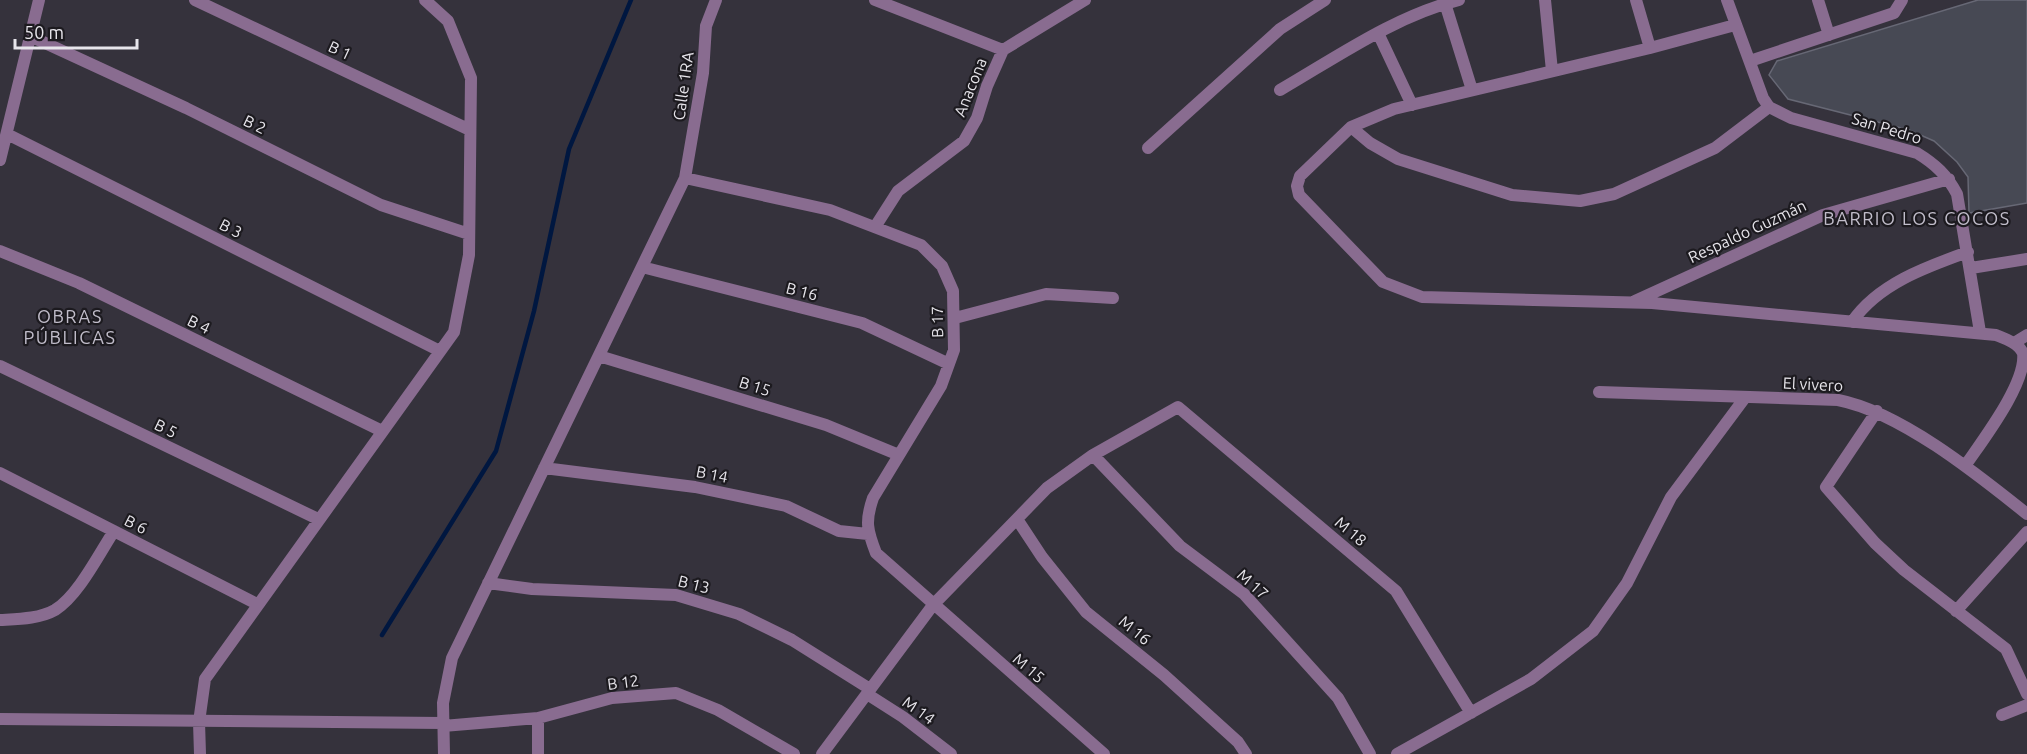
<svg xmlns="http://www.w3.org/2000/svg" width="2027" height="754" font-family="Ubuntu,sans-serif">
  <rect width="100%" height="100%" fill="#35323c"/>
  <g fill="none" stroke-linecap="round" stroke-linejoin="round">
    <path stroke="#001740" stroke-width="4.5" d="M382 635 496 451 534 311 569 149 631 0"/>
  </g>
  <path fill="#474954" stroke="#676875" stroke-width="1.5" d="M1978 0H2027V203L1969 213 1968 177 1957 162 1934 141 1909 130 1788 99 1769 75 1777 61Z"/>
  <g fill="none" stroke-linecap="round" stroke-linejoin="round">
    <path stroke="#896c90" stroke-width="12" d="M195 0 470 130
      M875 0 1003 50
      M1444 0 1472 90
      M1545 0 1552 71
      M1636 0 1650 48
      M1727 0 1763 98 1769 107 1791 118 1917 153C1935 164 1947 175 1957 194L1980 332
      M1818 0 1829 35
      M1735 25 1650 48 1394 109 1351 127 1300 176 1297 186 1299 195 1383 282 1422 297 1652 303 1996 335C2006 339 2018 343 2023 353 2027 383 1982 441 1965 466
      M1378 33 1412 105
      M30 36 186 108 381 205 469 234
      M1750 61 1894 13 1902 0
      M1280 90C1337 57 1395 16 1459 0
      M1351 127 1370 143 1398 159 1512 195 1580 201 1614 194 1715 148 1769 107
      M7 134 440 351
      M1148 148 1280 29 1325 0
      M0 160 39 0
      M685 178 830 210 921 245 942 266 953 291 954 350 941 386 873 498C865 521 867 530 876 553L1104 754
      M875 227 898 191 964 141 977 118 987 86 1003 50 1085 0
      M0 251 79 283 382 431
      M642 267 862 323 949 364
      M1971 268 2027 259
      M1635 301 1823 215 1949 179
      M955 318 1046 294 1113 298
      M1852 322C1878 284 1926 267 1968 252
      M2014 343 2027 335
      M599 356 826 425 899 455
      M0 366 318 519
      M1599 392 1838 400C1900 412 1977 474 2027 514
      M1877 411 1826 487 1875 543 1904 570 2006 649 2027 694
      M1093 455 1180 546 1244 594 1338 698 1370 754
      M544 468 695 487 786 506 839 531 868 534
      M0 473 257 604
      M1017 519 1042 557 1086 612 1164 675 1238 742 1246 754
      M488 583 532 589 676 595 739 614 792 640 870 689
      M1956 611 2027 532
      M0 620C18 619 39 619 55 610 78 596 99 554 114 531
      M867 694 903 717 951 754
      M2002 715 2027 705
      M538 718V754
      M0 719 443 723
      M443 726 538 718 612 698 676 693 718 710 794 754
      M200 754 199 722 205 679 454 332 469 255 471 78 448 21 425 0
      M444 754 443 703 452 658 685 178 703 73 706 26 716 0
      M822 754 933 605 1047 488 1093 455 1178 407 1396 591 1471 713
      M1397 754 1531 679 1593 631 1627 583 1671 497 1744 399"/>
  </g>
  <g text-anchor="middle" stroke-width="4.5" stroke-linejoin="round" paint-order="stroke">
    <g font-size="16" fill="#e7e5eb" stroke="#1c1a1f">
      <text transform="translate(340 50) rotate(25)" y="6">B 1</text>
      <text transform="translate(683 86) rotate(-82)" y="6">Calle 1RA</text>
      <text transform="translate(970 87) rotate(-68)" y="6">Anacona</text>
      <text transform="translate(255 124) rotate(26)" y="6">B 2</text>
      <text transform="translate(1887 128) rotate(17)" y="6">San Pedro</text>
      <text transform="translate(231 228) rotate(27)" y="6">B 3</text>
      <text transform="translate(1747 231) rotate(-25)" y="6">Respaldo Guzmán</text>
      <text transform="translate(802 291) rotate(14)" y="6">B 16</text>
      <text transform="translate(937 322) rotate(-91)" y="6">B 17</text>
      <text transform="translate(199 324) rotate(26)" y="6">B 4</text>
      <text transform="translate(1813 384) rotate(3)" y="6">El vivero</text>
      <text transform="translate(755 386) rotate(17)" y="6">B 15</text>
      <text transform="translate(166 428) rotate(26)" y="6">B 5</text>
      <text transform="translate(712 474) rotate(11)" y="6">B 14</text>
      <text transform="translate(136 524) rotate(27)" y="6">B 6</text>
      <text transform="translate(1351 531) rotate(40)" y="6">M 18</text>
      <text transform="translate(694 584) rotate(14)" y="6">B 13</text>
      <text transform="translate(1253 584) rotate(42)" y="6">M 17</text>
      <text transform="translate(1135 630) rotate(39)" y="6">M 16</text>
      <text transform="translate(1029 668) rotate(41)" y="6">M 15</text>
      <text transform="translate(623 682) rotate(-7)" y="6">B 12</text>
      <text transform="translate(919 710) rotate(36)" y="6">M 14</text>
    </g>
    <g font-size="18" letter-spacing="1.5" fill="#c1bdca" stroke="#1c1a1f">
      <text x="1917" y="225">BARRIO LOS COCOS</text>
      <text x="70" y="323">OBRAS<tspan x="70" dy="21">PÚBLICAS</tspan></text>
    </g>
  </g>
  <path d="M15 39v9h122v-9" fill="none" stroke="#e7e5eb" stroke-width="3"/>
  <text x="24" y="39" font-size="18" fill="#e7e5eb" stroke="#1c1a1f" stroke-width="4.5" paint-order="stroke">50 m</text>
</svg>
